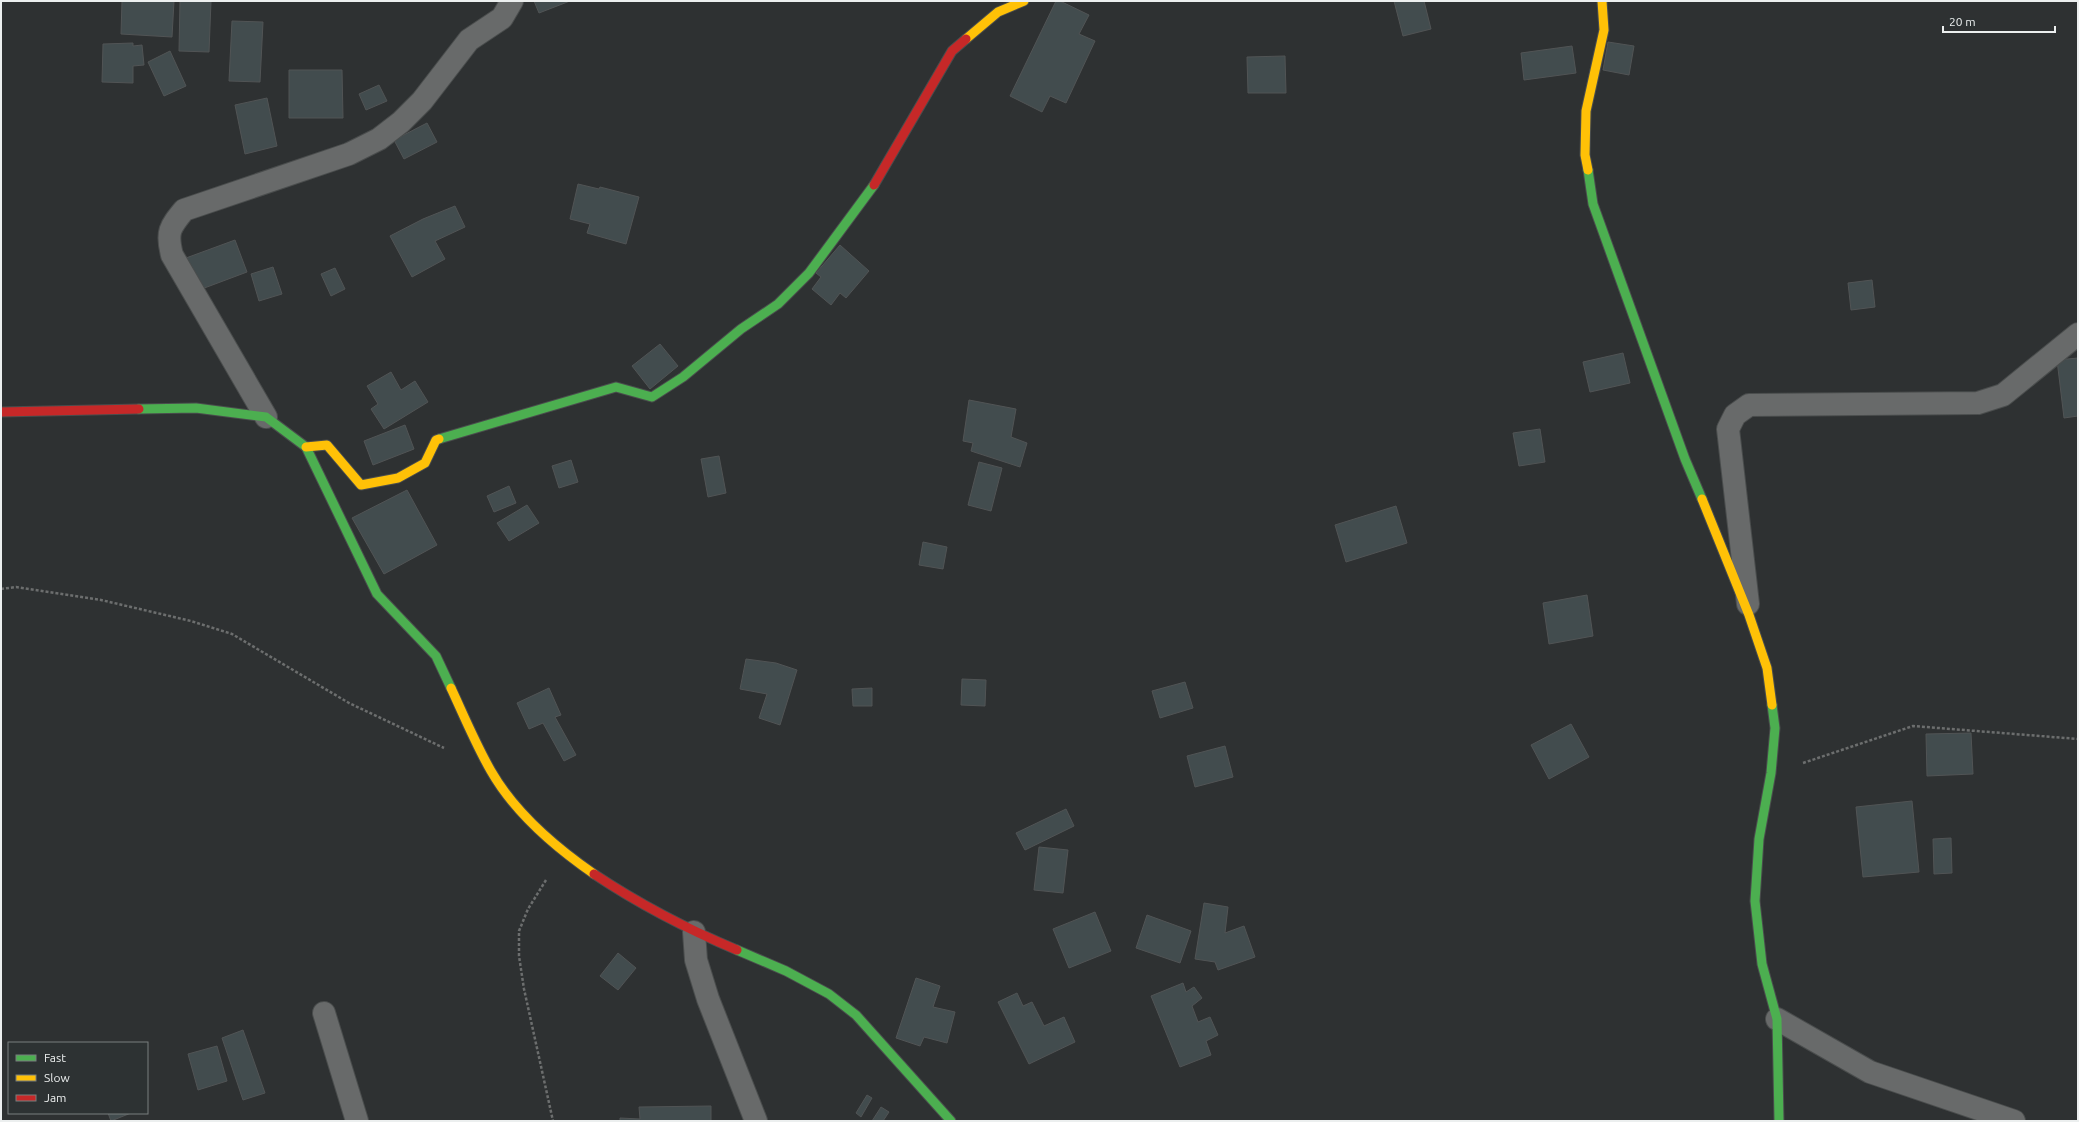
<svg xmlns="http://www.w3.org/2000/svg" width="2079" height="1122" font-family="Ubuntu,sans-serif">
  <rect width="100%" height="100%" fill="#2e3132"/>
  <path fill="#424c4e" stroke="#515455" d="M122 1H174L172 37 121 34Z
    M180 1H211L209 52 179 51Z
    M534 1H570L539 13Z
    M1056 1H1060L1089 15 1079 34 1095 41 1066 103 1050 96 1042 112 1010 96Z
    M1394 1H1424L1431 29 1403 36Z
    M232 21 263 22 260 82 229 81Z
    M1608 42 1634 46 1629 75 1603 70Z
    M133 43V46L142 45 144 65 133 66V83L102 82 103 44Z
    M1572 46 1576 73 1524 80 1521 53Z
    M170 51 186 86 164 96 148 62Z
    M1285 56 1286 93H1248L1247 57Z
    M289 70H342L343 118H289Z
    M379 85 387 101 366 110 359 94Z
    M267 98 277 146 245 154 235 105Z
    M427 123 437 142 404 159 394 140Z
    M578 184 599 189 600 187 639 197 626 244 587 233 590 224 570 219Z
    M455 206 465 227 435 241 445 259 412 277 390 236 423 219Z
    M235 240 247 272 199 290 186 258Z
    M840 245 869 271 846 298 840 293 831 305 812 289 821 277 816 273Z
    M273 267 282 294 259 301 251 274Z
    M335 268 345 289 331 296 321 274Z
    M1872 280 1875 307 1851 310 1848 283Z
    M660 344 678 366 650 389 632 366Z
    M1623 353 1630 383 1590 392 1583 362Z
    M2078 358V416L2064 418 2057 360Z
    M391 372 401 390 415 381 428 402 384 429 371 409 378 404 367 386Z
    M969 400 1016 409 1011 437 1027 443 1020 467 971 451 973 443 963 441Z
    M405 425 414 449 373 465 364 441Z
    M1540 429 1545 462 1519 466 1513 433Z
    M719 456 726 493 708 497 701 459Z
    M571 460 578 482 559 488 552 466Z
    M979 462 1002 468 991 511 968 505Z
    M509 486 516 503 494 512 487 496Z
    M407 490 437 545 384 574 352 518Z
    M527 505 539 523 509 541 497 523Z
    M1396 506 1407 543 1346 562 1335 525Z
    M923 542 947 547 943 569 919 565Z
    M1587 595 1593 636 1549 644 1543 603Z
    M746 659 776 663 797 670 780 725 759 718 767 694 740 689Z
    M962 679 986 680 985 706 961 705Z
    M1185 682 1193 708 1160 718 1152 691Z
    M549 688 561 715 555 717 576 755 564 761 543 723 529 729 517 703Z
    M872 688V706H853L852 689Z
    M1571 724 1589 757 1549 779 1531 745Z
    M1971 733 1973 774 1927 776 1926 734Z
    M1225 746 1233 777 1195 787 1187 756Z
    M1912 801 1919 872 1863 877 1856 807Z
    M1066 809 1074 826 1025 850 1016 833Z
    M1951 838 1952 873 1934 874 1933 839Z
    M1039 847 1068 850 1063 893 1034 890Z
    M1204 903 1228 907 1225 933 1244 926 1255 957 1218 970 1215 962 1195 959Z
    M1095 912 1111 951 1069 968 1053 929Z
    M1147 915 1191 931 1180 963 1136 948Z
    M618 953 636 968 618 990 600 976Z
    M916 978 940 986 933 1007 955 1012 947 1043 924 1037 920 1046 896 1038Z
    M1183 983 1186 992 1194 987 1202 998 1192 1006 1198 1022 1210 1017 1218 1035 1206 1041 1211 1055 1180 1067 1151 996Z
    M1017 993 1023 1006 1032 1002 1044 1026 1064 1017 1075 1042 1029 1064 998 1002Z
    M243 1030 265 1093 243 1100 222 1038Z
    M217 1046 227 1081 198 1090 188 1054Z
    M867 1095 872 1098 861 1117 856 1113Z
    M711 1106V1121H620V1118L640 1119 639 1107Z
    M881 1107 889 1112 883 1121H872Z
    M108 1113H131L111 1121Z"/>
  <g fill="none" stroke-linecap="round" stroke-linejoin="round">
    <g stroke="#4a4d4d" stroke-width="24">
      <path id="street" d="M266 417 172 255C166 232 170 227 184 210L349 154 379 139 401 122 422 101 469 40 502 18 512 1
        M1748 604 1728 429 1735 415 1749 405 1978 403 2003 395 2078 334
        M694 932 696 960 708 999 756 1121
        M324 1013 357 1121
        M1777 1019 1870 1072 2014 1121"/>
    </g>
    <g stroke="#4a4d4d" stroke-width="11">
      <path id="fast" d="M1588 170 1593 204 1685 459 1702 499
        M139 409 196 408 266 417 306 447 377 594 436 656 451 688
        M439 439 616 387 652 397 683 377 741 329 778 304 809 273 874 185
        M1772 705 1775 728 1771 773 1759 839 1755 901 1762 964 1777 1019 1779 1121
        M737 950 786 971 829 994 856 1015 951 1121"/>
    </g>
    <g stroke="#4a4d4d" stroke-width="11">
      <path id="slow" d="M966 39 998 12 1024 1
        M1588 170 1585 155 1586 111 1604 30 1602 1
        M306 447 327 445 361 485 398 478 425 463 436 440 439 439
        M1702 499 1749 615 1767 668 1772 705
        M451 688C464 716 476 745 491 771 515 813 555 847 594 874"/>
    </g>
    <g stroke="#4a4d4d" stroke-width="11">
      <path id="jam" d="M874 185 952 51 966 39
        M1 412 139 409
        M594 874C639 904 687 929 737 950"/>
    </g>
    <path stroke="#6c6e6e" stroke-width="2.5" stroke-dasharray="3 2" stroke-linecap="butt" d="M1 589 16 587 101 600 191 621 232 634 349 703 444 748
      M1803 763 1913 726 2078 739
      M546 880 528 909 519 931V956L524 989 553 1121"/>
    <use href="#street" stroke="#686a6a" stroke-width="22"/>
    <use href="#fast" stroke="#4caf50" stroke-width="9"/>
    <use href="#slow" stroke="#ffc107" stroke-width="9"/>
    <use href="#jam" stroke="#c62828" stroke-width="9"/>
  </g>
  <rect width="2079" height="1122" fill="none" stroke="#ecefef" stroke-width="4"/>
  <rect x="8" y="1042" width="140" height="72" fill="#2d3233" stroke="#797e7e"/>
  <rect x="16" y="1055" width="20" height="6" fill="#4caf50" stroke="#797e7e"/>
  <text x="44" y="1062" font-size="12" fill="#ecefef">Fast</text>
  <rect x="16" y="1075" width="20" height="6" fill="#ffc107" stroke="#797e7e"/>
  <text x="44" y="1082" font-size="12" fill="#ecefef">Slow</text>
  <rect x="16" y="1095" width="20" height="6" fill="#c62828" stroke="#797e7e"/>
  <text x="44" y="1102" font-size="12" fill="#ecefef">Jam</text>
  <path d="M1943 26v6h112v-6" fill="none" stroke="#ecefef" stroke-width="2"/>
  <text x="1949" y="26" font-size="12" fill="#ecefef" stroke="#2d3233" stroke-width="3" paint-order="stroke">20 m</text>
</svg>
